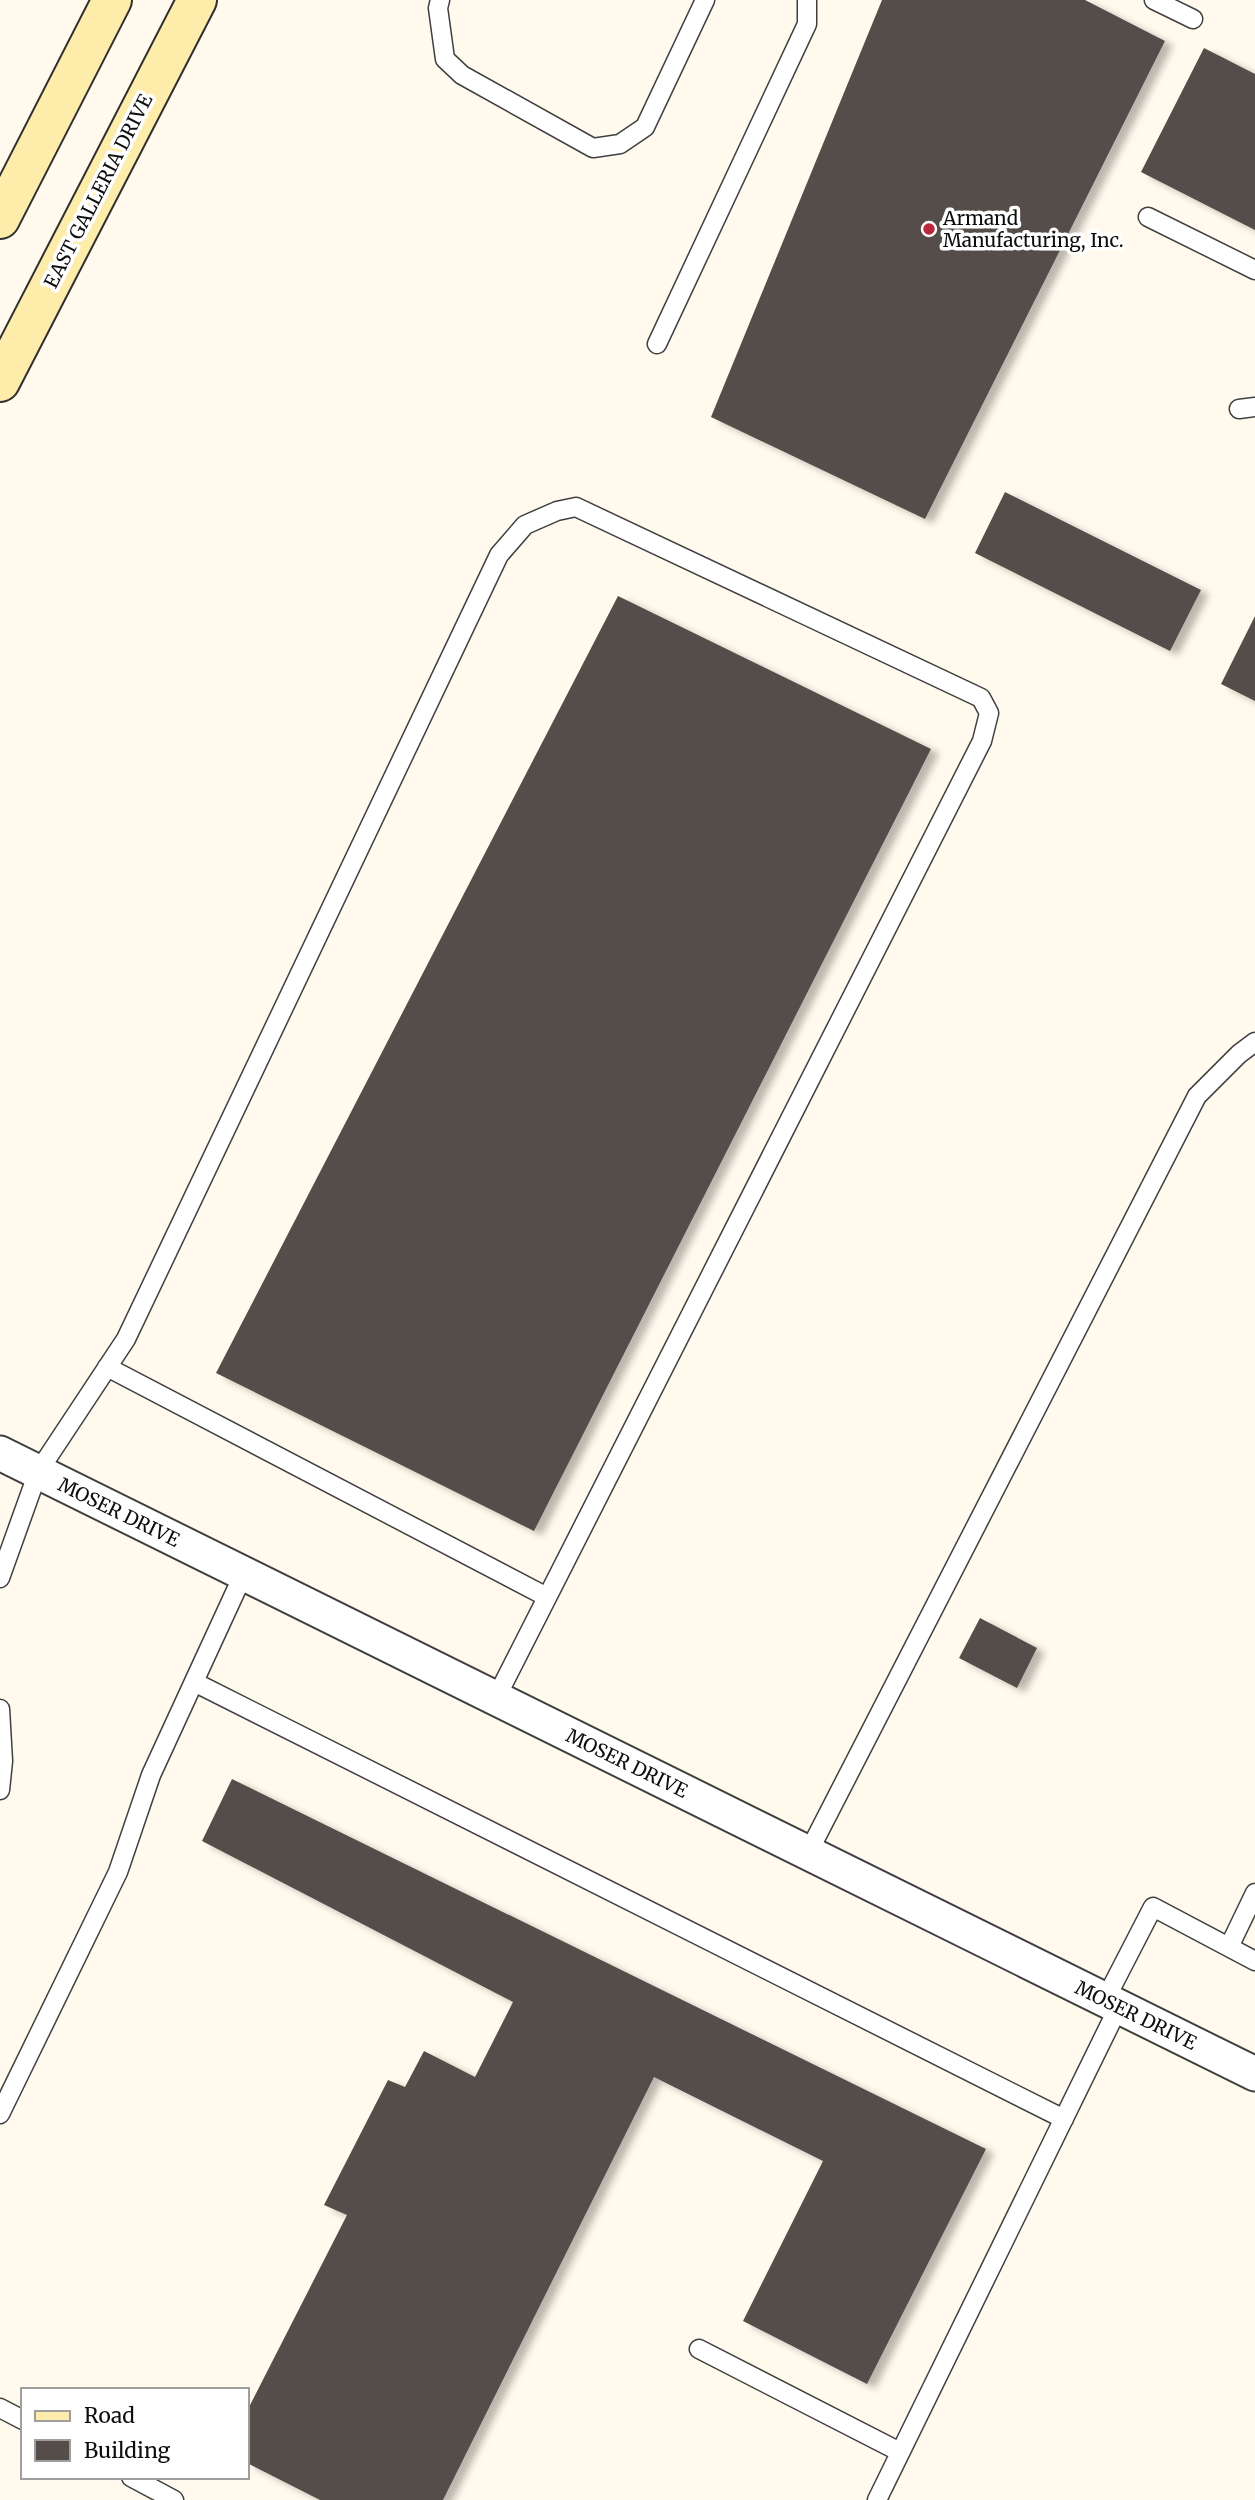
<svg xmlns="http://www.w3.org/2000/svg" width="1255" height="2500" font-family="Merriweather,serif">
  <defs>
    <filter id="shadow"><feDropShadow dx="8" dy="4.5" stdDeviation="3.5" flood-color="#0004"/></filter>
  </defs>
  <rect width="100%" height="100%" fill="#fffaed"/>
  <path fill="#554d4a" filter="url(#shadow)" d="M882 0H1085L1165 41 925 519 711 417Z
    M1204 48 1255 74V230L1141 172Z
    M1005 492 1201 590 1170 651 975 553Z
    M618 596 931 749 534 1531 216 1373Z
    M1255 616V701L1221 684Z
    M980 1618 1037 1648 1017 1688 959 1658Z
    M232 1779 986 2149 867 2384 743 2321 823 2161 654 2077 443 2500H320L247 2463V2411L347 2215 324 2205 388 2080 405 2087 424 2051 475 2077 513 2002 202 1841Z"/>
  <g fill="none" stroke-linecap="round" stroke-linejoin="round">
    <g stroke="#404040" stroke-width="21">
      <path id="service" d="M440 0 438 8 445 59 462 75 593 148 620 144 645 127 705 0
        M1154 0 1193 19
        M1148 217 1255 270
        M657 344 807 24V0
        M1239 409 1255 407
        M107 1367 547 1597
        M0 1578 38 1472 126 1339 499 555 525 525 557 511 576 507 981 698 989 713 982 741 496 1698
        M194 1682 1064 2119
        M0 1709 3 1761 0 1790
        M808 1853 1197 1096 1239 1054 1255 1042
        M1229 1947 1255 1893
        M1105 2000 1153 1907 1255 1961
        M0 2114 118 1872 151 1775 244 1573
        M699 2349 900 2452
        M0 2408 23 2420
        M131 2477 174 2500
        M877 2500 1119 2006"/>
    </g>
    <g stroke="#404040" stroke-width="37">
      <path id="minor" d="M0 1453 1255 2074"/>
    </g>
    <g stroke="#2f2f2f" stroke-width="42">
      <path id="secondary" d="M0 219 112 0
        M0 382 197 0"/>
    </g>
    <use href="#service" stroke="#fff" stroke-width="18"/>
    <use href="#minor" stroke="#fff" stroke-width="33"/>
    <use href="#secondary" stroke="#fdecaa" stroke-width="38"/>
  </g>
  <circle fill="#ba283c" stroke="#fff" stroke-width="2.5" cx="929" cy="229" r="7"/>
  <g text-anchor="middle" stroke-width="7" stroke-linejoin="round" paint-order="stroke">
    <g font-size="19" fill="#0d0d0d" stroke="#fff">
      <text transform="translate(98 191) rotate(-63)" y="7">EAST GALLERIA DRIVE</text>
      <text transform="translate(119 1512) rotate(26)" y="7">MOSER DRIVE</text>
      <text transform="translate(627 1763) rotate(26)" y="7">MOSER DRIVE</text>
      <text transform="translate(1136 2015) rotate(26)" y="7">MOSER DRIVE</text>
    </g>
    <g font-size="19" fill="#0d0d0d" stroke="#fff" text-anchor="start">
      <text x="943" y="225">Armand<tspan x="943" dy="22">Manufacturing, Inc.</tspan></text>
    </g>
  </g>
  <rect x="21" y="2388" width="228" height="91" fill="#ffffff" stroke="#9e9e9e" stroke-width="2"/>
  <rect x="35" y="2411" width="35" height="10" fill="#fdecaa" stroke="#9e9e9e" stroke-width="2"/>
  <text x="84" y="2423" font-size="21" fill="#0d0d0d">Road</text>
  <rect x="35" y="2440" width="35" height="21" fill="#554d4a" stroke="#9e9e9e" stroke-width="2"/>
  <text x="84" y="2458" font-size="21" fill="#0d0d0d">Building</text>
</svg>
